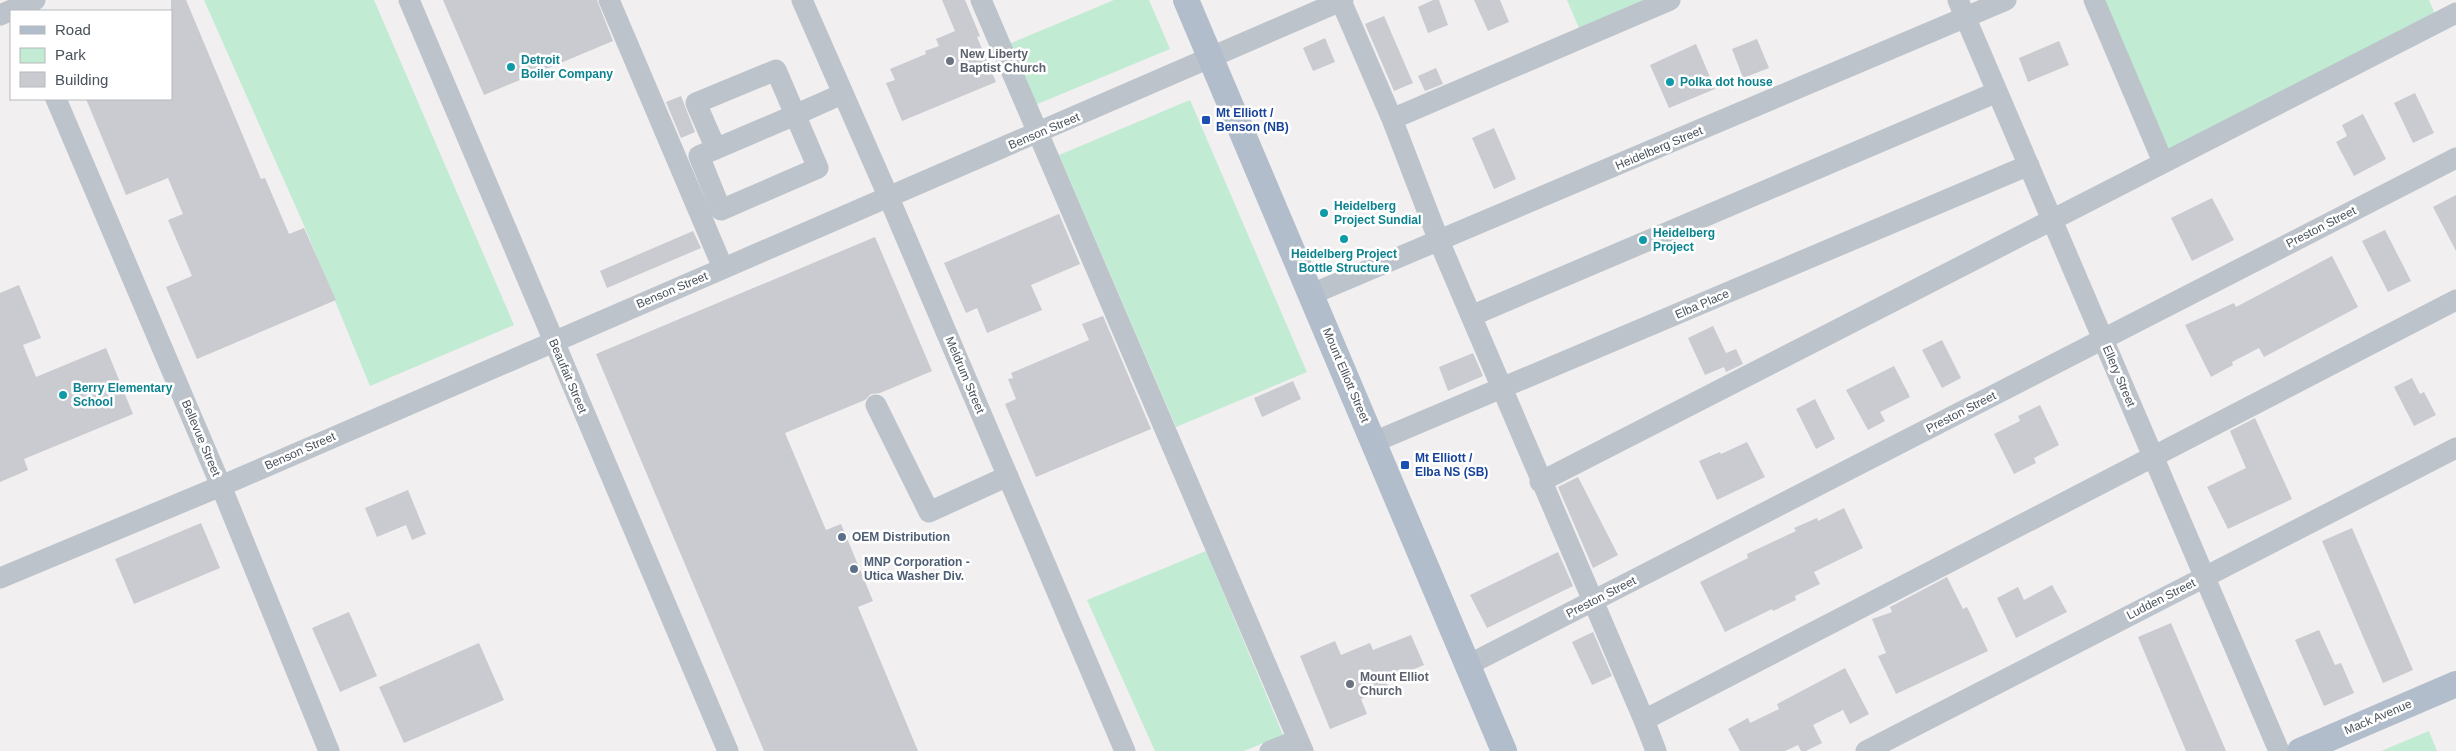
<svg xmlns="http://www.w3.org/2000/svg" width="2456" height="751" font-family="Arial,sans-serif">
  <rect width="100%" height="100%" fill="#f1efef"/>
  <path fill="#c2ebd4" d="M204 0H374L514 325 370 386 303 223Z
    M1114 0H1149L1170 49 1035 105 1009 44Z
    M1567 0H1645L1579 28Z
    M2105 0H2429L2435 14 2168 150Z
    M1190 100 1307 372 1176 427 1059 155Z
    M1206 551 1283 735 1244 751H1155L1087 600Z
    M2429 731 2437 751H2381Z"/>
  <path fill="#c9cbd1" d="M171 0H186L261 179 265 178 289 234 304 228 336 300 197 359 166 287 192 276 168 220 183 214 168 178 126 195 86 99H171Z
    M443 0H597L613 41 484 95Z
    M942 0H965L980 36 977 37 996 82 902 121 886 83 895 80 890 69 926 54 925 51 939 46 936 39 955 31Z
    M1433 0H1439L1448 25 1428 33 1418 7Z
    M1474 0H1500L1509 22 1488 31Z
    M1384 16 1413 83 1394 91 1365 24Z
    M1325 38 1335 62 1313 71 1303 48Z
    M1757 39 1769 68 1743 78 1732 49Z
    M2059 41 2069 65 2028 82 2019 58Z
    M1696 44 1715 89 1669 108 1650 65Z
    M1436 68 1443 84 1425 91 1418 76Z
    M2415 93 2434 133 2413 143 2394 103Z
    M681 96 695 132 681 138 666 102Z
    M2363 114 2386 159 2354 176 2336 142 2347 136 2342 125Z
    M1494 128 1516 179 1494 189 1472 138Z
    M2456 195V251L2433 207Z
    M2212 198 2234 240 2192 261 2171 218Z
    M1059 214 1080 264 1031 285 1042 310 987 333 977 308 966 313 944 263Z
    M2385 230 2411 281 2388 292 2362 241Z
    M693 231 701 248 607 288 600 271Z
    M875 237 932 371 880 393 871 394 865 400 785 433 826 530 841 524 873 601 858 607 918 751H764L596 354Z
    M2332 256 2358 307 2264 357 2259 348 2232 362 2233 365 2211 377 2185 325 2234 303 2236 307Z
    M19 285 41 338 23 345 36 377 106 348 133 414 24 459 28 470 0 482V293Z
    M1103 316 1151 429 1036 477 1005 404 1016 399 1008 379 1013 378 1011 373 1089 340 1082 324Z
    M1713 326 1726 353 1736 349 1743 364 1726 372 1724 367 1705 375 1688 338Z
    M1942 340 1961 378 1942 388 1922 350Z
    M1473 353 1483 376 1448 391 1439 367Z
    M1894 366 1910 397 1880 412 1885 421 1868 430 1846 390Z
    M2412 378 2420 394 2424 392 2436 415 2414 426 2394 387Z
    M1293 381 1301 399 1262 417 1254 398Z
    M1815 399 1835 439 1816 449 1796 409Z
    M2040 405 2059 445 2034 458 2036 463 2014 474 1994 434 2020 421 2018 416Z
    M2255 418 2292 499 2228 529 2207 487 2246 468 2230 431Z
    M1747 442 1765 477 1717 500 1699 461 1720 452 1721 454Z
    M1578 477 1618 555 1593 568 1558 487Z
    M408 490 426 534 412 540 406 525 377 537 365 508Z
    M1844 508 1863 548 1814 572 1820 584 1795 596 1796 600 1773 611 1772 609 1725 632 1700 582 1748 558 1747 554 1796 531 1794 528 1817 518 1818 521Z
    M201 523 220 568 134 604 115 559Z
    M2352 528 2413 670 2383 683 2322 541Z
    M1558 552 1573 586 1487 628 1470 595Z
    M1947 577 1963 609 1967 607 1988 651 1896 694 1878 656 1886 653 1872 619 1892 612 1890 607Z
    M2052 585 2067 612 2016 638 1997 598 2018 587 2024 600Z
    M349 612 377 676 340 692 312 628Z
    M2171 623 2226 751H2186L2138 637Z
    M2319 630 2335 665 2341 663 2354 693 2324 706 2295 640Z
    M1593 632 1612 676 1592 685 1572 642Z
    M1411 635 1424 665 1386 681 1389 688 1361 699 1367 714 1330 729 1300 656 1335 641 1341 655 1370 643 1373 650Z
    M479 643 504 700 404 743 379 687Z
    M1845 668 1869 714 1850 724 1843 710 1813 725 1822 743 1806 751H1801L1798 745 1785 751H1740L1728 729 1748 718 1750 723 1779 709 1777 704Z"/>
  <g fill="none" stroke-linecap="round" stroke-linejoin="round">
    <path stroke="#bcc3cb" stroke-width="21" d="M409 0 728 751
      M609 0 723 268
      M802 0 889 198 1125 751
      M981 0 1303 751
      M1958 0 2279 751
      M2094 0 2163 162
      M1341 1 1392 119 1439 241 1644 720
      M0 15 35 0
      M56 99 221 486 329 751
      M1392 119 1670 0
      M716 149 696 103 776 70 818 168 721 210 699 156 795 115 842 94
      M1312 294 2006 0
      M1471 316 1997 92
      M876 405 929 512 1008 476
      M1374 442 2029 165
      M1540 482 2456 13
      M0 578 221 486 1343 0
      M1466 666 2456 158
      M1270 751 1298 740
      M1656 751 1644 720 2456 300
      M1866 751 2456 448"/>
    <path stroke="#b1bdcb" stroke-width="26" d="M1186 0 1504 751
      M2300 751 2456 684"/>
  </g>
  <g fill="#6b7280" stroke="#fff" stroke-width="2">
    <circle cx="950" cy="61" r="5"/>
    <circle cx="1350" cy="684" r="5"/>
  </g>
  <g fill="#0f9aa8" stroke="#fff" stroke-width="2">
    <circle cx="511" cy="67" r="5"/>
    <circle cx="1670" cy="82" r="5"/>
    <circle cx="1324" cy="213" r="5"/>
    <circle cx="1344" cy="239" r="5"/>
    <circle cx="1643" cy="240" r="5"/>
    <circle cx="63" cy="395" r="5"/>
  </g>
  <g fill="#1a4fb4" stroke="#fff" stroke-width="2">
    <rect x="1201" y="115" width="10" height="10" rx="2.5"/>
    <rect x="1400" y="460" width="10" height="10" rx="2.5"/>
  </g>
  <g fill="#5c6f8a" stroke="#fff" stroke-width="2">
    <circle cx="842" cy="537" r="5"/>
    <circle cx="854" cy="569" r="5"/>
  </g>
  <g text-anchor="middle" stroke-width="5" stroke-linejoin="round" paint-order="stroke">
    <g font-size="12" font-weight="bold" fill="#5b616d" stroke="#fff" text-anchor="start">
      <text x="960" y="58">New Liberty<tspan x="960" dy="14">Baptist Church</tspan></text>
      <text x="1360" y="681">Mount Elliot<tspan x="1360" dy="14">Church</tspan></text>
    </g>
    <g font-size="12" font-weight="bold" fill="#0d838f" stroke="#fff" text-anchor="start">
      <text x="521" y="64">Detroit<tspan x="521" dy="14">Boiler Company</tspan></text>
      <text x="1680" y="86">Polka dot house</text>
      <text x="1334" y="210">Heidelberg<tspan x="1334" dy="14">Project Sundial</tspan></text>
      <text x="1653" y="237">Heidelberg<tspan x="1653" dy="14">Project</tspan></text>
      <text x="1344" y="258" text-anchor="middle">Heidelberg Project<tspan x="1344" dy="14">Bottle Structure</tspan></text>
      <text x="73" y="392">Berry Elementary<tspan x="73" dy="14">School</tspan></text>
    </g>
    <g font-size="12" font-weight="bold" fill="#164399" stroke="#fff" text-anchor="start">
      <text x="1216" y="117">Mt Elliott /<tspan x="1216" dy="14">Benson (NB)</tspan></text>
      <text x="1415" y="462">Mt Elliott /<tspan x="1415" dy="14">Elba NS (SB)</tspan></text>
    </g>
    <g font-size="12" fill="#49515b" stroke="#fff">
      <text transform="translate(1044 131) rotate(-23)" y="4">Benson Street</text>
      <text transform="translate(1659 148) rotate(-23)" y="4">Heidelberg Street</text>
      <text transform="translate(2321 227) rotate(-27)" y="4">Preston Street</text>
      <text transform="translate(672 290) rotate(-23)" y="4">Benson Street</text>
      <text transform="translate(1702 304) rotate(-23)" y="4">Elba Place</text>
      <text transform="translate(965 375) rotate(67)" y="4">Meldrum Street</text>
      <text transform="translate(1346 375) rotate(67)" y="4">Mount Elliott Street</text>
      <text transform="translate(568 376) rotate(67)" y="4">Beaufait Street</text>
      <text transform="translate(2119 376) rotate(67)" y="4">Ellery Street</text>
      <text transform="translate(1961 412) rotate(-27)" y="4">Preston Street</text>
      <text transform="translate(201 438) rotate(67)" y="4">Bellevue Street</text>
      <text transform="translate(300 451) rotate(-24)" y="4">Benson Street</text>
      <text transform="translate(1601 597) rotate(-27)" y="4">Preston Street</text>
      <text transform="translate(2161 599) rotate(-27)" y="4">Ludden Street</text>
      <text transform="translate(2378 717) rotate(-23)" y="4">Mack Avenue</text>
    </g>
    <g font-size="12" font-weight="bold" fill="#4e5e75" stroke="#fff" text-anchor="start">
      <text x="852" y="541">OEM Distribution</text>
      <text x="864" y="566">MNP Corporation -<tspan x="864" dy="14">Utica Washer Div.</tspan></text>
    </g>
  </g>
  <rect x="10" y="10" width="162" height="90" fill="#ffffff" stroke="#b6b9bd"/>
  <rect x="20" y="26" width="25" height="8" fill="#b1bdcb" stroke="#b6b9bd"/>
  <text x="55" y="35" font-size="15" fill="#49515b">Road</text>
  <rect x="20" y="48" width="25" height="15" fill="#c2ebd4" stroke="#b6b9bd"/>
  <text x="55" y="60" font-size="15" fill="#49515b">Park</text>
  <rect x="20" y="72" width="25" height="15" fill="#c9cbd1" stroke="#b6b9bd"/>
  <text x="55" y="85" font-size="15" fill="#49515b">Building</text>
</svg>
